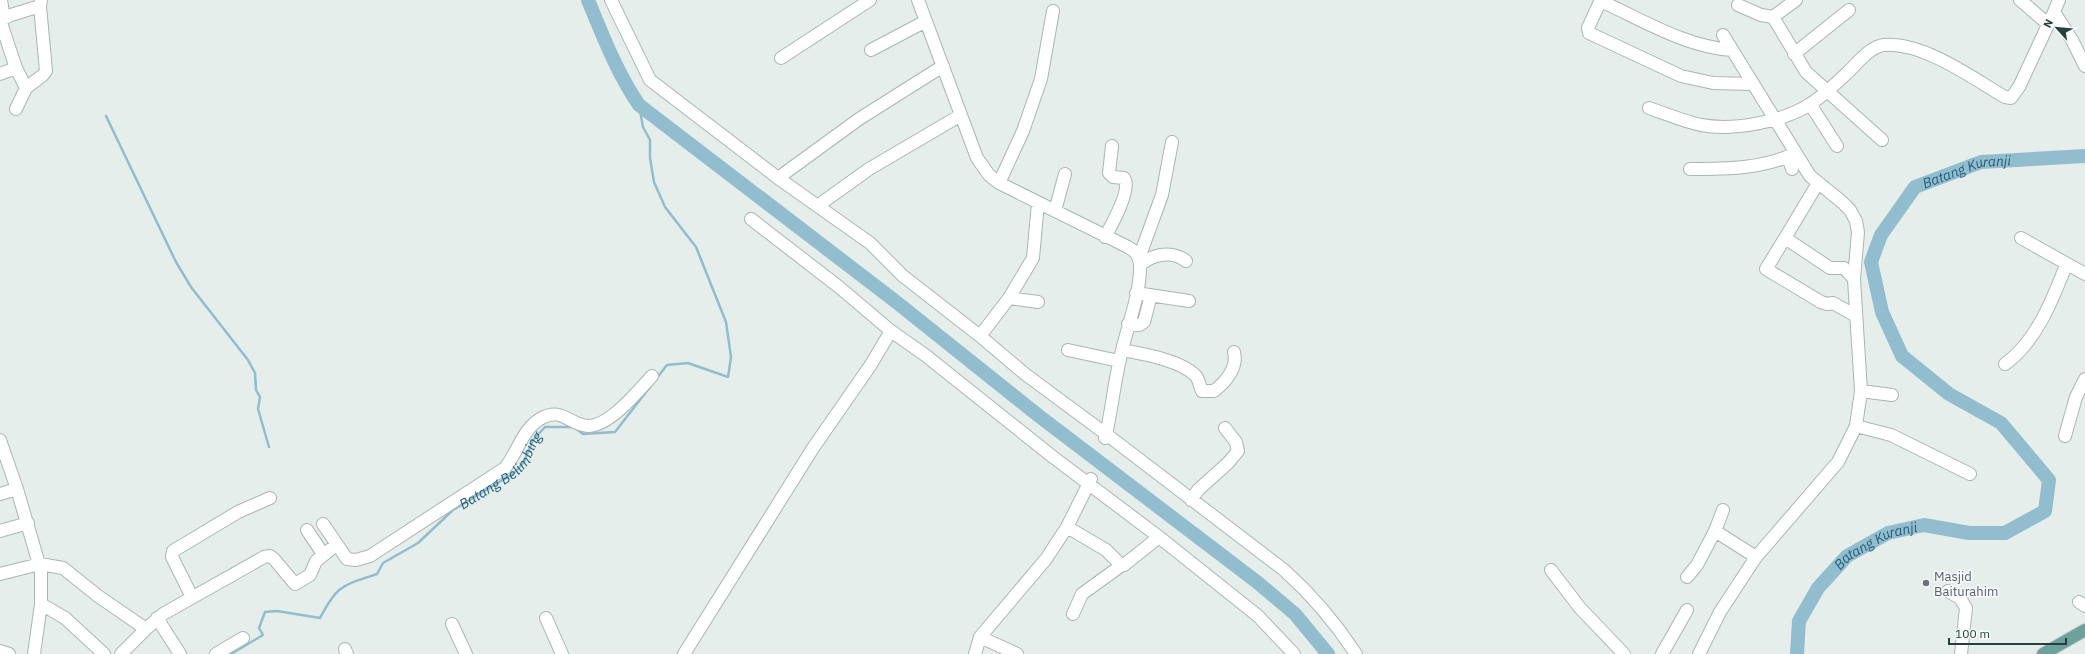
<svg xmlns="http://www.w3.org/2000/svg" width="2085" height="654" font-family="'IBM Plex Sans',sans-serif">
  <rect width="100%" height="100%" fill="#e6eeec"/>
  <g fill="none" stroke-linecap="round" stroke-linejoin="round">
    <g stroke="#92bdcf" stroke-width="2.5">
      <path d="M639 105 643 127 650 140V158L654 182 665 207 696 247 726 322 731 357 728 377 688 363 667 365 656 379"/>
      <path d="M106 116 176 262 191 287 248 360 255 373 256 390 260 397 258 409 269 447"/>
      <path id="s1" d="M231 654 263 635 259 628 265 612 277 611 320 618C338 584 342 586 377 574L383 563 418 543 453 510 514 473 524 462 533 440 545 427H574L583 434 615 432 650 387"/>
    </g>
    <g stroke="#92bdcf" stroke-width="14">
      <path d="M588 0C603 36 617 73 639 105L895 301 1039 416 1257 582 1295 614 1328 654"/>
      <path id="s2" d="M1797 654 1799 621 1818 588 1847 556 1888 533 1924 525 1969 533H2005L2045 511 2049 480 2001 423 1949 394 1902 356 1882 312 1871 262 1881 235 1915 187 1981 162 2085 156"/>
    </g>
    <g stroke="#a9b6b4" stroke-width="14">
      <path id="minor" d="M1 0 4 18
        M611 0 650 80 778 178 870 243 903 276 980 336
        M918 0 977 158 989 175 999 183 1128 247C1135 251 1139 255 1140 264 1141 295 1126 329 1120 359 1114 384 1112 409 1106 434L1284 570C1313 596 1335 622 1356 654
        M1796 0 1773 17 1806 72 1882 140
        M2020 0 2048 24
        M2059 0 2054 12 2072 40 2085 66
        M1738 5 1761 15 1773 17
        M0 20 11 15 40 6 41 0
        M871 50 926 21
        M1732 50C1687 47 1646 22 1605 3L1599 4 1588 28 1589 33 1681 76 1713 83 1752 84
        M1794 54 1849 10
        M781 58 870 0
        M16 68 26 88 43 75 46 71 40 6
        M0 74 16 68 0 20
        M1810 104 1837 146
        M1649 108C1666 114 1683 121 1701 125 1733 131 1781 122 1809 105 1823 96 1834 85 1846 74 1856 65 1870 46 1884 45 1924 42 1972 78 2005 97L2011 98 2019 87 2054 12
        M16 109 26 88
        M1788 157 1792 169
        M1690 169C1726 169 1763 169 1796 153
        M778 178 859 119 943 66
        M999 183 1023 131 1041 79 1053 11
        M1818 183 1785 238 1830 268H1844L1854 279
        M1038 203 1033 258 1009 298 980 336 1025 374 1106 434 1105 438
        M821 208 823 202 869 169 961 115
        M1055 211 1065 174
        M751 219 839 287 891 331 925 355 1053 457 1159 537 1258 616 1294 654
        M1105 237C1111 226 1132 189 1124 178L1113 177 1109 173 1112 146
        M1785 238 1766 269 1821 302 1827 304 1833 303 1856 316
        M2021 238 2085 274
        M1139 258 1162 195 1172 142
        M1140 265C1153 254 1172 250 1186 261
        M1136 293 1189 301
        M1009 298 1038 302
        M1128 324 1139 325 1144 322 1151 295
        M1068 350 1119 361
        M1122 350C1143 354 1181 360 1196 376 1199 380 1200 387 1202 391H1214C1226 382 1238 367 1234 352
        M2005 364C2036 342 2053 299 2066 265
        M1861 391 1892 395
        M1856 426 1891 435 1970 474
        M2065 436 2076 397 2085 379
        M0 440 17 489 41 571V604L34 654
        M0 494 17 489
        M1191 500 1198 490 1228 463 1238 451 1236 442 1225 428
        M323 524 347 559 356 560 370 556 505 468C518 452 522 430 540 419 562 406 569 425 588 426 610 426 638 391 652 376
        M1067 527 1106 550 1120 564 1124 565 1159 537
        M307 530 323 554
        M0 531 28 523
        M1715 531 1723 510
        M1551 570 1580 608 1624 654
        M0 574 40 564 63 568 98 596 146 629
        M1687 577 1697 565 1715 531 1756 557
        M1948 591 1960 598 1966 608 1961 654
        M192 597 172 557 173 551 238 512 270 498
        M2079 602 2085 606
        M41 604 65 618 104 654
        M1073 614 1082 594 1122 565
        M157 618 180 654
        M546 618 562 654
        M452 624 466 654
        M980 637 1017 654
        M345 649 347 654
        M0 651 9 654
        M121 654 146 629 163 614 264 557 270 556 274 559 295 584 310 575 316 561 336 545
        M216 654 243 638
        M684 654 813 448 870 366 891 331
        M975 654 980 637 1046 559 1067 527 1091 479
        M1662 654 1687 610
        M1699 654 1720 612 1756 557 1838 462 1856 426 1861 391 1854 279 1858 232 1856 221 1850 210 1842 202 1810 176 1723 35"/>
    </g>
    <g stroke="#c2c9c8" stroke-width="14">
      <path id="major" d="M2043 654 2085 630"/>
    </g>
    <use href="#minor" stroke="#fff" stroke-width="12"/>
    <use href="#major" stroke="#6da19b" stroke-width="12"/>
  </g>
  <circle fill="#6b7280" stroke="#f7faf9" stroke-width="1.5" cx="1926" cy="583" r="4"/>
  <g text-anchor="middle" stroke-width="3" stroke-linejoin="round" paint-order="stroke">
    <g font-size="13" fill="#5b616d" stroke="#f7faf9" text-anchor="start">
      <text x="1934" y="581">Masjid<tspan x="1934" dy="15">Baiturahim</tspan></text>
    </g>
    <g font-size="14" font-style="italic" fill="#235e79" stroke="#f7faf9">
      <text dy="5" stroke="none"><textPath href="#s2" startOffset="793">Batang Kuranji</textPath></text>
      <text dy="5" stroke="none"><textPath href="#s1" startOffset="358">Batang Belimbing</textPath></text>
      <text dy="5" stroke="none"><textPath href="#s2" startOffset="145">Batang Kuranji</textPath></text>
    </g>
  </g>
  <g transform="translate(2057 28) rotate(297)" stroke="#f7faf9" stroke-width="3" paint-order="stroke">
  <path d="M0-3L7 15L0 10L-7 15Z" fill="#263f3c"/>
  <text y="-6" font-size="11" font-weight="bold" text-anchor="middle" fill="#263f3c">N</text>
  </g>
  <path d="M1949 638v6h117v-6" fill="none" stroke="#263f3c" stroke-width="2"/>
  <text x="1955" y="638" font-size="12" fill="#263f3c" stroke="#f7faf9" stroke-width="3" paint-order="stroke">100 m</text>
</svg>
